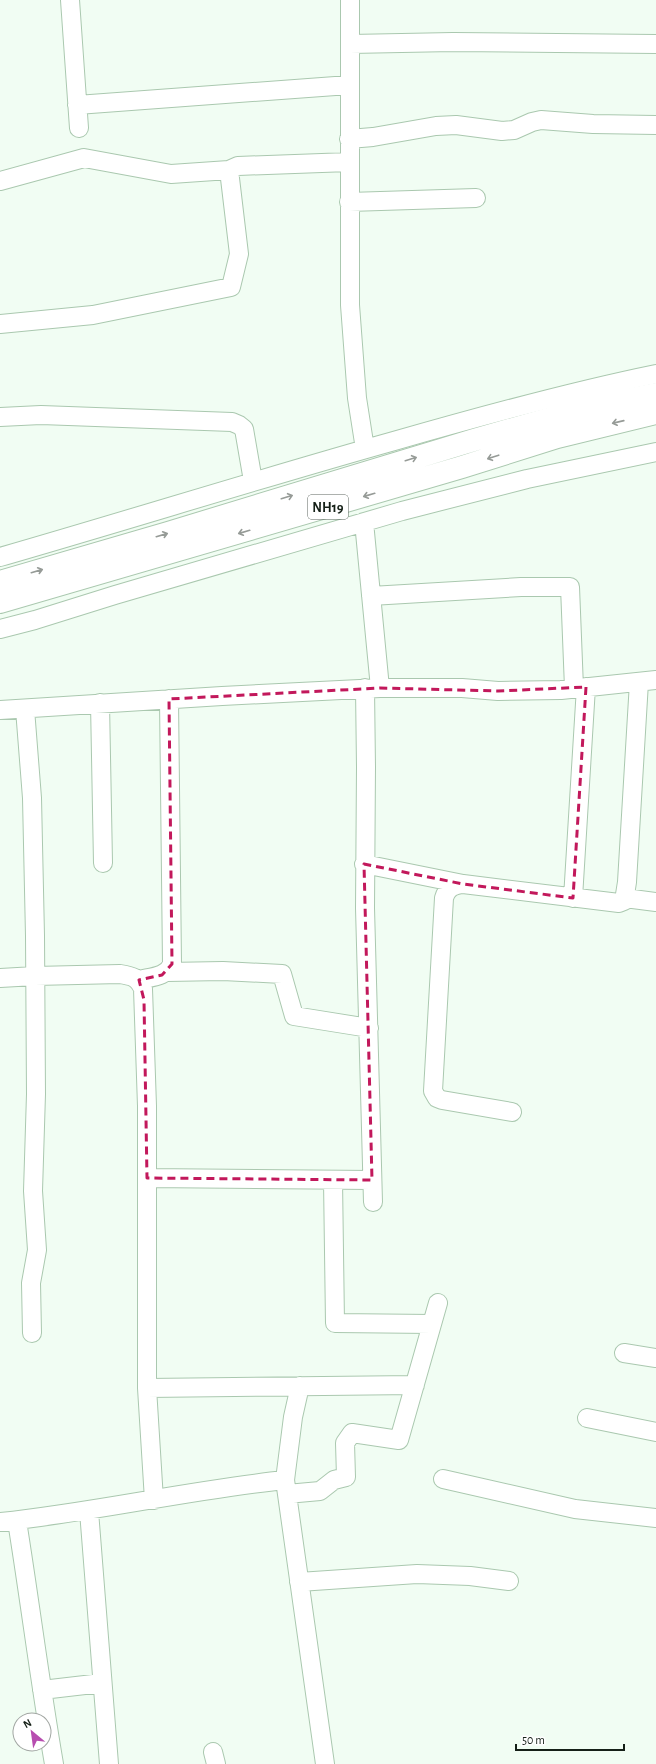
<svg xmlns="http://www.w3.org/2000/svg" width="656" height="1764" font-family="'Alegreya Sans',sans-serif">
  <rect width="100%" height="100%" fill="#f1fdf3"/>
  <g fill="none" stroke-linecap="round" stroke-linejoin="round">
    <g stroke="#aac8af" stroke-width="20">
      <path id="minor" d="M70 0 79 128
        M350 0V305L357 398 365 449
        M350 44 453 42 656 44
        M77 105 349 85
        M349 139 373 137 436 126 456 125 502 131 514 130 532 122 541 120 593 124 656 125
        M0 181 84 158 171 174 229 170 238 166 349 162
        M349 202 476 198
        M0 324 93 315 231 287 239 254 229 170
        M0 417 41 415 232 422 239 425 244 429 253 481
        M364 522 380 688
        M0 557C132 519 262 478 394 441 481 416 568 392 656 374
        M371 596 521 587H570L574 688
        M0 629 35 620 115 595 402 511 527 479 656 452
        M365 688 366 767 365 908 373 1202
        M100 703 103 863
        M25 709 32 798 35 936 36 1094 33 1191 37 1250 31 1283 32 1333
        M0 710 222 696 380 688H462L498 691 561 690 656 680
        M364 864 463 884
        M573 898 586 687
        M625 898 656 902
        M167 972 223 971 282 974 294 1016 369 1028
        M0 978 35 976 120 974C132 976 138 977 143 989L147 1106V1388L154 1500
        M139 980C151 977 167 977 172 964L169 699
        M512 1112 442 1100 437 1098 433 1091 444 898C447 888 453 885 463 884L619 903 624 901 627 882 639 682
        M147 1178 372 1180
        M333 1180 335 1323 432 1324
        M624 1353 656 1358
        M300 1386 293 1417 285 1480 325 1764
        M147 1388 415 1385
        M587 1418 656 1432
        M443 1479 575 1509 656 1518
        M287 1494 320 1491 334 1480 346 1477 345 1443 352 1433 399 1440 438 1303
        M89 1511 109 1764
        M17 1521C30 1602 40 1683 54 1764
        M0 1522C96 1512 189 1490 285 1480
        M299 1582 417 1574 470 1576 509 1581
        M42 1690 102 1683
        M213 1752 216 1764"/>
    </g>
    <g stroke="#aac8af" stroke-width="24">
      <path id="highway" d="M0 582 168 533 474 440 587 408 656 394
        M0 602 462 467 557 437 656 413"/>
    </g>
    <use href="#minor" stroke="#fff" stroke-width="18"/>
    <use href="#highway" stroke="#fff" stroke-width="22"/>
  </g>
  <defs><path id="oneway-shaft" d="M-6 0H5M1.5-3L5.5 0L1.5 3" fill="none" stroke-width="1.6" stroke-linecap="round" stroke-linejoin="round"/></defs>
  <g stroke="#969b97">
    <use href="#oneway-shaft" transform="translate(618 422) rotate(167)"/>
    <use href="#oneway-shaft" transform="translate(493 457) rotate(162)"/>
    <use href="#oneway-shaft" transform="translate(411 459) rotate(-17)"/>
    <use href="#oneway-shaft" transform="translate(369 495) rotate(164)"/>
    <use href="#oneway-shaft" transform="translate(287 497) rotate(-17)"/>
    <use href="#oneway-shaft" transform="translate(244 532) rotate(164)"/>
    <use href="#oneway-shaft" transform="translate(162 535) rotate(-16)"/>
    <use href="#oneway-shaft" transform="translate(37 571) rotate(-16)"/>
  </g>
  <path fill="none" stroke="#c2185b" stroke-width="3" stroke-dasharray="8 5" stroke-linejoin="round" d="M586 687 573 898 463 884 364 864 372 1180 147 1178 144 1000 139 980 162 975 172 964 169 699 380 688 498 691Z"/>
  <g text-anchor="middle" stroke-width="3" stroke-linejoin="round" paint-order="stroke">
    <rect fill="#fff" stroke="#5b635d" stroke-width="1" x="308" y="495" width="40" height="24" rx="3"/>
    <g font-size="14" font-weight="bold" fill="#152017">
      <text x="328" y="512">NH19</text>
    </g>
  </g>
  <g transform="translate(32 1732) rotate(331)"><circle r="19" fill="#ffffff" stroke="#a1a6a2"/>
  <path d="M0-3L7 15L0 10L-7 15Z" fill="#b74db0"/>
  <text y="-6" font-size="11" font-weight="bold" text-anchor="middle" fill="#152017">N</text>
  </g>
  <path d="M516 1744v6h108v-6" fill="none" stroke="#152017" stroke-width="2"/>
  <text x="522" y="1744" font-size="12" fill="#152017" stroke="#ffffff" stroke-width="3" paint-order="stroke">50 m</text>
</svg>
